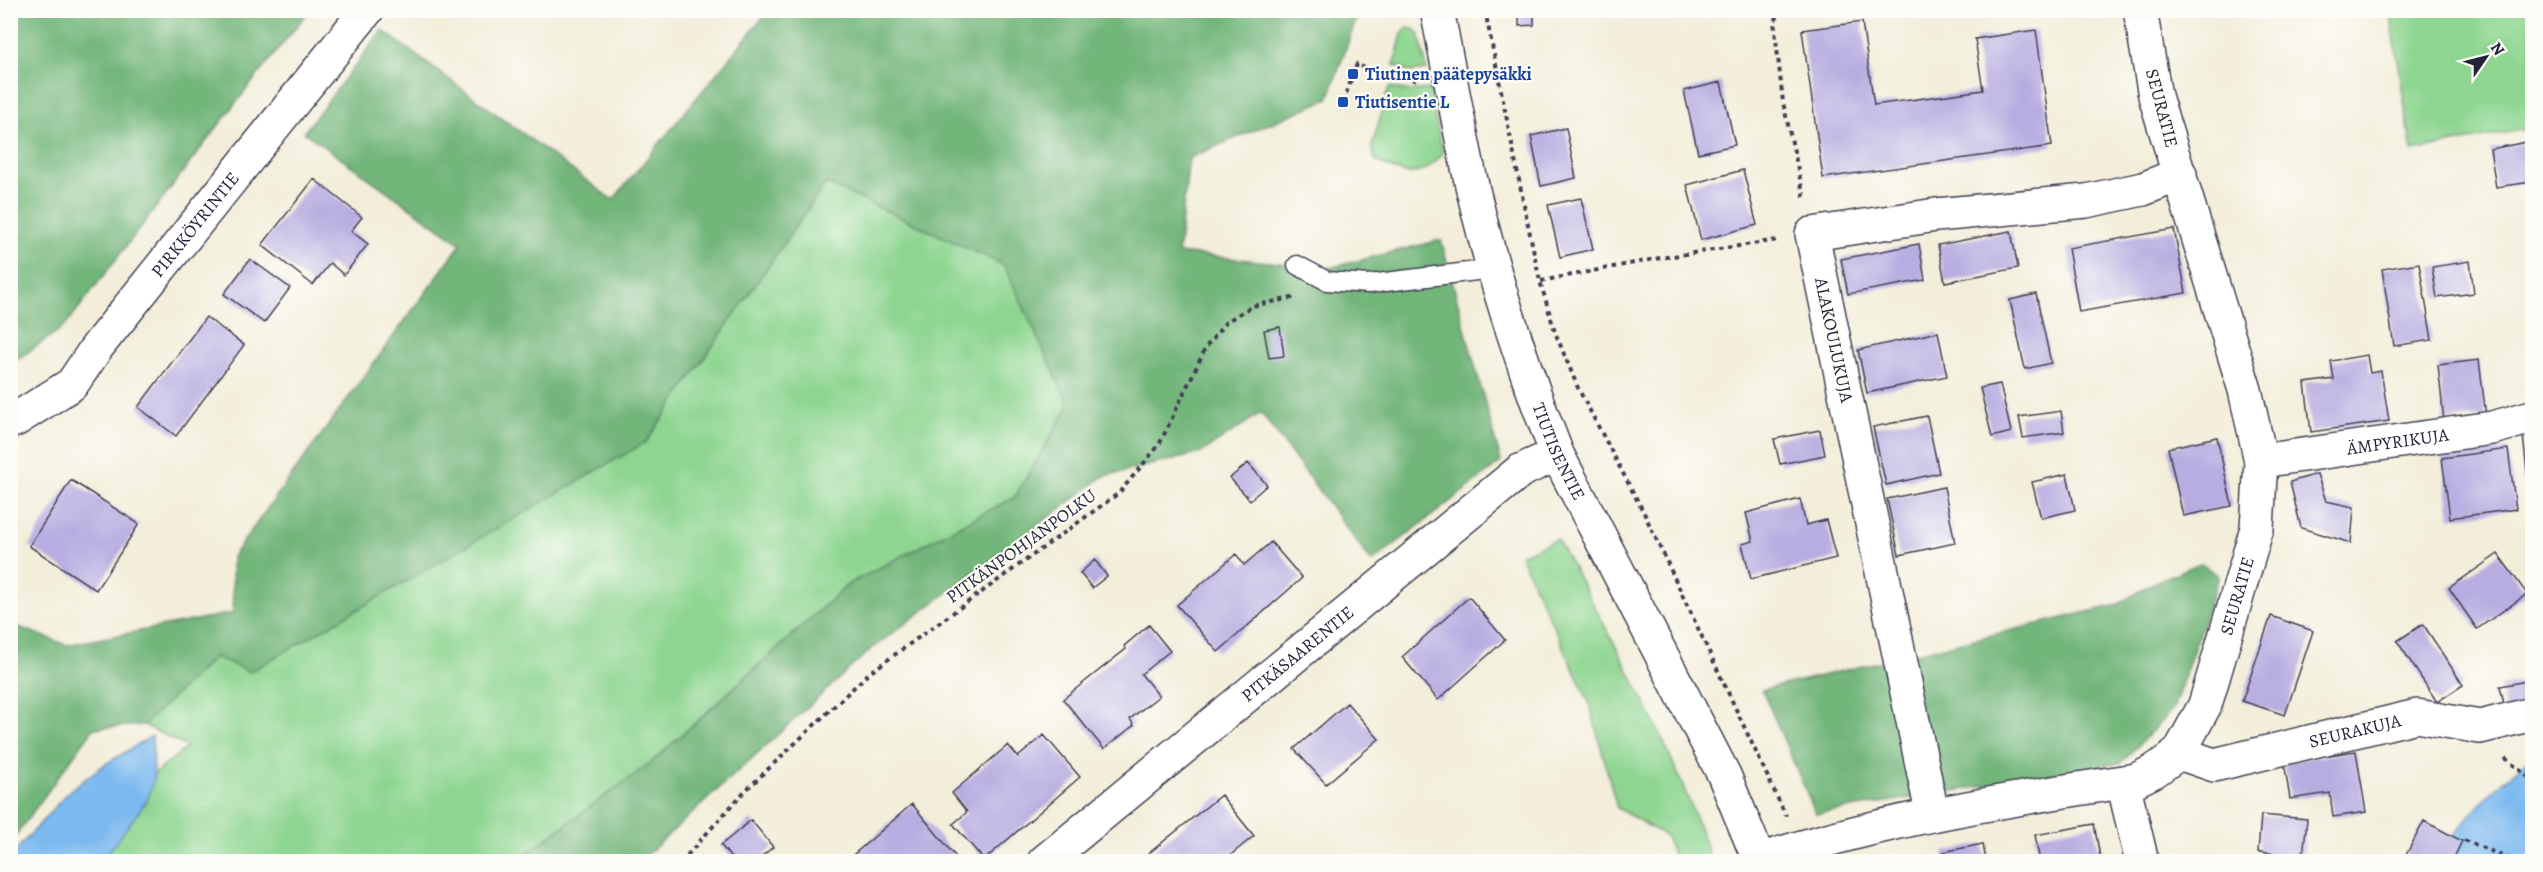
<svg xmlns="http://www.w3.org/2000/svg" width="2543" height="872" font-family="Alegreya,serif">
  <rect width="100%" height="100%" fill="#fdfcf7"/>
  <filter id="ink" filterUnits="userSpaceOnUse"><feTurbulence type="fractalNoise" baseFrequency=".0167" numOctaves="2"/><feDisplacementMap in="SourceGraphic" scale="12" xChannelSelector="R" yChannelSelector="G"/><feConvolveMatrix kernelMatrix="1 2 1 2 8 2 1 2 1" color-interpolation-filters="sRGB"/></filter>
  <filter id="wash" filterUnits="userSpaceOnUse"><feTurbulence type="fractalNoise" baseFrequency=".008" numOctaves="4" result="noise"/><feDisplacementMap in="SourceGraphic" scale="24" xChannelSelector="R" yChannelSelector="G"/><feGaussianBlur stdDeviation="1.35" result="paint"/><feColorMatrix in="noise" values="0 0 0 0 0 0 0 0 0 0 0 0 0 0 0 0 0 1.4 0 .05"/><feComposite in="paint" operator="in"/></filter>
  <g filter="url(#wash)">
    <rect width="100%" height="100%" fill="#f3eeda"/>
    <path fill="#8dd590" stroke="#587c66" stroke-width="1.5" d="M2390 11H2532V128L2412 151Z
      M1406 28 1414 29 1419 33 1427 70 1410 72 1394 65 1402 34Z
      M1389 87 1409 91 1429 89 1443 153C1421 181 1403 176 1375 160L1372 146Z
      M826 183 1004 265 1070 405 1015 497 848 584 653 761 516 861 74 862 112 809 187 747 144 725 215 657 646 442Z
      M1557 539C1615 643 1674 748 1711 861H1675L1666 836 1617 808 1589 702 1520 555Z"/>
    <path fill="#72b67a" stroke="#4a6c5a" stroke-width="1.5" d="M11 10 309 11 238 100 65 326 17 360 10 358Z
      M768 11H1359L1328 99 1189 158 1178 253 1329 268 1441 240 1501 462 1372 562 1261 413 1201 453 1104 476 870 650 640 861H516L653 761 849 584 1015 497 1069 405 1004 265 826 183 646 442 250 672 215 657 144 725 94 728 11 842V624L67 645 233 613 232 557 461 244 304 132 382 30 613 200Z
      M2200 563 2219 576 2173 709 2121 763 1816 814 1762 690 2117 605 2153 583Z"/>
    <path fill="#7bb9ef" stroke="#4e6e95" stroke-width="1.5" d="M152 736 154 778 148 799 102 861H11V856L70 790 105 764Z
      M2532 757V861L2436 862C2460 822 2495 786 2532 757Z"/>
    <g id="blocks">
      <path fill="#b8ade1" d="M1519 10H1534V25L1519 26Z
        M1862 22 1874 105 1983 90 1975 39 2036 30 2052 146 1823 178 1802 30Z
        M1721 82 1735 145 1698 153 1684 91Z
        M1566 128 1576 178 1541 186 1531 136Z
        M2532 141V182L2496 187 2490 149Z
        M1743 170 1757 225 1701 240 1687 185Z
        M314 179 362 217 351 231 368 244 344 275 330 263 313 285 262 245Z
        M1581 198 1593 249 1560 257 1548 205Z
        M2174 229 2186 293 2079 312 2068 248Z
        M2011 231 2018 268 1945 282 1938 245Z
        M1919 244 1925 280 1848 294 1841 259Z
        M250 259 290 288 264 323 224 294Z
        M2470 261 2474 293 2437 298 2432 267Z
        M2419 263 2432 340 2394 346 2382 269Z
        M2036 294 2051 363 2025 369 2010 300Z
        M206 317 244 345 176 436 138 407Z
        M1280 327 1284 356 1269 358 1264 330Z
        M1938 332 1947 376 1867 393 1858 350Z
        M2367 355 2370 373 2381 371 2389 421 2311 432 2305 383 2334 379 2331 361Z
        M2479 360 2486 416 2444 421 2438 365Z
        M2000 384 2011 432 1992 437 1980 388Z
        M2061 411 2064 432 2023 438 2019 417Z
        M1927 416 1939 473 1886 485 1873 427Z
        M1820 430 1825 455 1780 464 1774 439Z
        M2532 435V480L2528 481 2523 436Z
        M2217 437 2232 506 2183 516 2168 448Z
        M2508 449 2516 509 2450 518 2442 458Z
        M1248 463 1267 485 1250 500 1230 478Z
        M2067 474 2075 510 2041 518 2032 482Z
        M2317 474 2326 501 2354 507 2351 543 2301 528 2290 482Z
        M71 480 139 524 96 590 29 546Z
        M1944 487 1955 543 1899 555 1887 499Z
        M1800 499 1806 525 1826 520 1836 558 1751 579 1742 544 1753 541 1746 513Z
        M1271 542 1302 578 1218 652 1177 605 1236 554 1244 565Z
        M2498 554 2527 594 2477 629 2449 588Z
        M1095 560 1107 576 1092 588 1080 573Z
        M1469 597 1505 640 1438 700 1402 657Z
        M2271 616 2313 631 2285 715 2242 701Z
        M2423 624 2463 685 2437 702 2397 641Z
        M1149 625 1170 651 1141 674 1159 696 1130 719 1134 725 1104 749 1063 699 1126 649 1124 646Z
        M2532 680V707L2506 713 2500 686Z
        M1347 703 1379 739 1326 784 1294 749Z
        M1044 735 1080 777 984 860 953 824 967 812 952 793 1008 745 1018 757Z
        M2356 751 2366 812 2333 817 2330 793 2290 799 2284 762Z
        M1221 795 1254 836 1222 862H1153L1148 854Z
        M912 804 960 862H845Z
        M2261 815 2307 819 2303 856 2258 852Z
        M751 820 773 847 755 862H734L721 845Z
        M2424 821 2462 841 2452 862H2413L2405 857Z
        M2094 824 2101 862H2040L2035 835Z
        M1983 844 1986 862H1945L1943 852Z"/>
    </g>
  </g>
  <g filter="url(#ink)">
    <use href="#blocks" fill-opacity="0" stroke="#414153" stroke-width="1.5"/>
    <g fill="none" stroke-linecap="round" stroke-linejoin="round">
      <g stroke="#414153" stroke-width="21">
        <path id="lane" d="M1297 265 1327 281 1369 284 1493 269"/>
      </g>
      <g stroke="#414153" stroke-width="36">
        <g id="street">
          <path id="s1" d="M1437 10C1448 64 1457 118 1469 172 1490 268 1521 362 1557 454L1724 775 1760 862"/>
          <path id="s2" d="M10 420H15L72 384 97 347 367 10"/>
          <path id="s3" d="M2261 461 2492 428 2532 417"/>
          <path id="s4" d="M2179 753 2214 765 2417 716 2480 727 2532 714"/>
          <path d="M2123 782 2142 862"/>
          <path d="M1932 813 1812 234 1936 215 2086 201 2143 189 2180 174"/>
          <path id="s5" d="M1760 860C1882 820 2009 799 2136 780L2154 771 2179 753 2205 705 2257 528 2261 461 2245 390 2155 96 2140 10"/>
          <path id="s6" d="M1044 862 1520 471 1557 454"/>
        </g>
      </g>
      <path stroke="#414153" stroke-width="4" stroke-dasharray="4.5 4.5" stroke-linecap="butt" d="M1485 10 1527 220 1540 281 1555 332 1578 388 1644 513 1786 816
        M1784 10 1774 21 1783 102 1805 201
        M1343 102 1357 64 1376 74 1416 80
        M1541 281 1660 258 1778 240
        M2505 758 2532 780
        M2464 840 2517 862
        M681 862 744 792 868 674 1119 493 1159 445 1206 347 1226 322 1252 306 1297 297"/>
      <use href="#lane" stroke="#fff" stroke-width="18"/>
      <use href="#street" stroke="#fff" stroke-width="33"/>
    </g>
  </g>
  <g fill="#1a4fb4" stroke="#fdfcf7" stroke-width="2">
    <rect x="1347" y="68" width="12" height="12" rx="3"/>
    <rect x="1337" y="96" width="12" height="12" rx="3"/>
  </g>
  <g text-anchor="middle" stroke-width="4.5" stroke-linejoin="round" paint-order="stroke">
    <g font-size="18" font-weight="bold" fill="#164399" stroke="#fdfcf7" text-anchor="start">
      <text x="1365" y="80">Tiutinen päätepysäkki</text>
      <text x="1355" y="108">Tiutisentie L</text>
    </g>
    <g font-size="18" fill="#22223b" stroke="#fdfcf7">
      <text transform="translate(2162 108) rotate(75)" y="6">SEURATIE</text>
      <text dy="6" stroke="none"><textPath href="#s2" startOffset="274">PIRKKÖYRINTIE</textPath></text>
      <text transform="translate(1834 340) rotate(78)" y="6">ALAKOULUKUJA</text>
      <text dy="6" stroke="none"><textPath href="#s3" startOffset="138">ÄMPYRIKUJA</textPath></text>
      <text dy="6" stroke="none"><textPath href="#s1" startOffset="459">TIUTISENTIE</textPath></text>
      <text transform="translate(1021 546) rotate(-36)" y="6">PITKÄNPOHJANPOLKU</text>
      <text dy="6" stroke="none"><textPath href="#s5" startOffset="604">SEURATIE</textPath></text>
      <text dy="6" stroke="none"><textPath href="#s6" startOffset="328">PITKÄSAARENTIE</textPath></text>
      <text dy="6" stroke="none"><textPath href="#s4" startOffset="182">SEURAKUJA</textPath></text>
    </g>
  </g>
  <rect width="2543" height="872" fill="none" stroke="#fdfcf7" stroke-width="36"/>
  <g transform="translate(2486 57) rotate(55)" stroke="#fdfcf7" stroke-width="4.5" paint-order="stroke">
  <path d="M0-4.5L10 22L0 15L-10 22Z" fill="#22223b"/>
  <text y="-9" font-size="16" font-weight="bold" text-anchor="middle" fill="#22223b">N</text>
  </g>
</svg>
